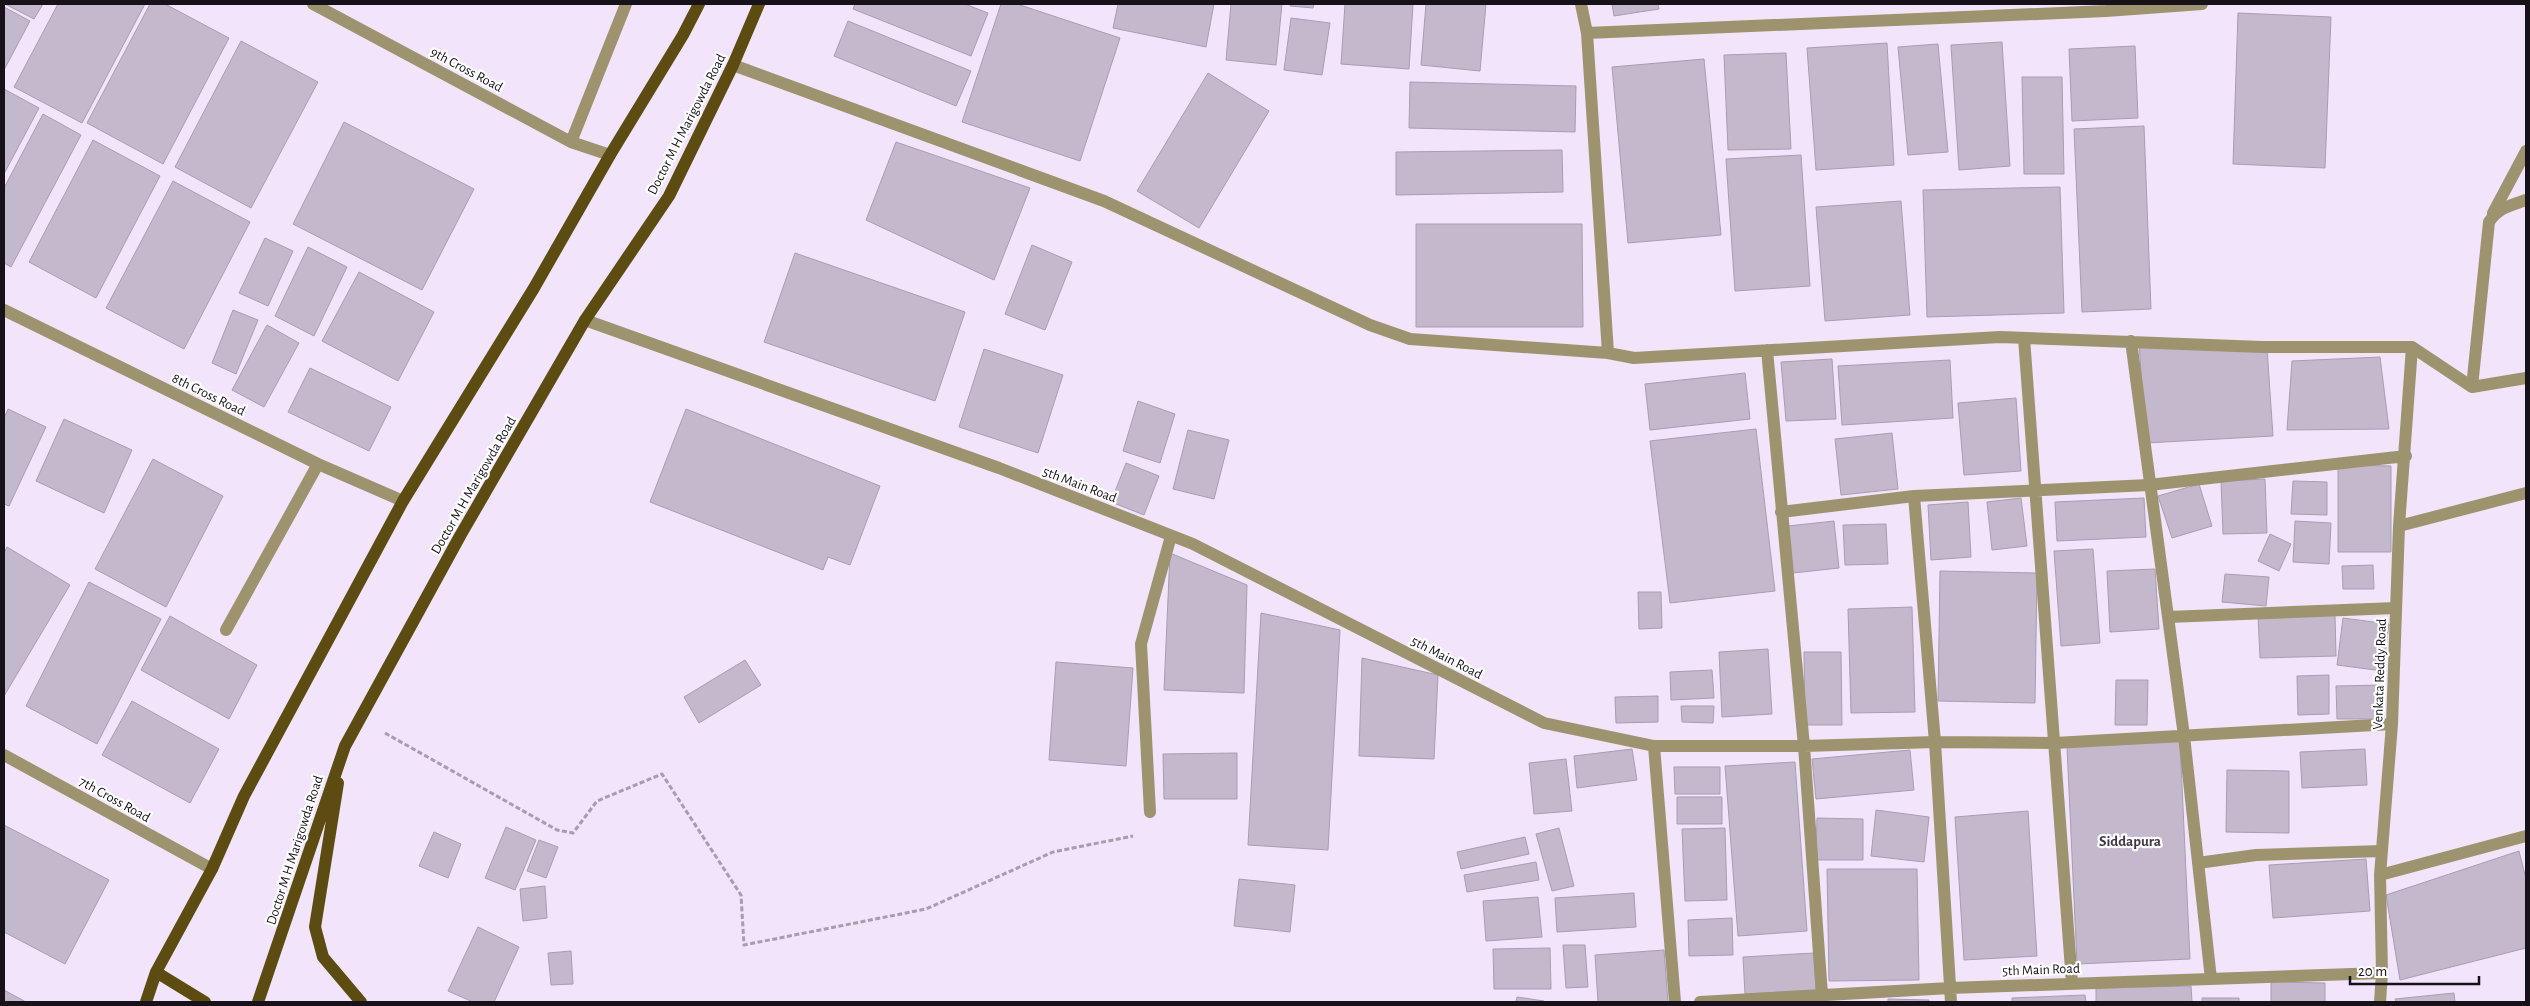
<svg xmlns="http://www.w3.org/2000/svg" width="2530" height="1006" font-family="'Alegreya Sans',sans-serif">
  <rect width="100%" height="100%" fill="#f1e4fb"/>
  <path fill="#c4b8cd" stroke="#a89db2" d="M5 4H43L34 19Z
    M58 4H145L82 123 14 87Z
    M150 4H165L229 38 163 164 87 123Z
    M855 4H965L988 13 971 56 853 9Z
    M1001 4H1017L1120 38 1080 161 962 122Z
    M1118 4H1214L1206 47 1113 28Z
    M1231 4H1282L1276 65 1226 60Z
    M1291 4H1314L1313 8 1290 6Z
    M1345 4H1413L1409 69 1341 64Z
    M1426 4H1486L1480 71 1421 65Z
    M1612 4H1658L1659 9 1614 16Z
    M4 7 30 21 4 70Z
    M2238 13 2331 17 2325 168 2233 164Z
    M1291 18 1330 23 1322 75 1284 70Z
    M848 21 971 71 956 106 834 56Z
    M241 41 318 82 251 208 175 167Z
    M2002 42 2010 166 1959 170 1951 45Z
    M1887 43 1894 165 1816 170 1807 48Z
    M1938 44 1948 152 1908 155 1898 47Z
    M2135 46 2138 118 2072 121 2069 49Z
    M1786 53 1791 149 1728 150 1724 55Z
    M1704 59 1721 235 1628 243 1612 67Z
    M1208 73 1269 111 1199 228 1137 191Z
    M2022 77H2062L2064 174H2024Z
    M1410 82 1576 86 1575 132 1409 128Z
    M4 89 39 108 4 174Z
    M43 114 81 135 11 267 4 263V188Z
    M344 122 474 189 422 290 293 224Z
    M2144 126 2151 309 2082 312 2074 129Z
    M93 140 160 176 96 298 29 262Z
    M896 142 1030 188 994 280 866 220Z
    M1562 150 1563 192 1396 195V152Z
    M1801 155 1810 286 1735 291 1726 159Z
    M173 181 250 222 184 349 106 308Z
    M2060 187 2064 313 1927 317 1923 190Z
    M1901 201 1910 315 1825 321 1816 207Z
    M1416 224H1582L1583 327H1416Z
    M265 238 293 251 268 306 239 293Z
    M1032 245 1072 262 1045 330 1005 314Z
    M308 247 347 267 314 336 275 316Z
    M795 253 965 312 935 401 764 342Z
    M359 272 434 312 398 381 322 341Z
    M233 310 258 320 236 374 212 363Z
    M267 325 299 343 264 407 232 390Z
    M2139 343 2267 348 2273 436 2146 443Z
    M984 349 1063 375 1038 453 959 427Z
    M2380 357 2389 429 2287 430 2292 361Z
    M1832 359 1836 419 1786 421 1781 362Z
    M1950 360 1953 418 1842 425 1838 366Z
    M310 368 391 407 369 451 288 412Z
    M1745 373 1750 419 1650 430 1645 384Z
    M2016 398 2021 471 1964 475 1958 403Z
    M1138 401 1175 414 1160 463 1123 451Z
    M8 409 46 427 9 506 4 504V418Z
    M686 409 880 486 850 565 828 557 823 570 650 502Z
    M64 419 132 450 104 513 36 481Z
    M1756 429 1775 591 1670 603 1650 441Z
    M1188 430 1229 440 1214 499 1173 489Z
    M1892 433 1898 489 1841 495 1835 439Z
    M153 459 223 496 166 607 95 569Z
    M1126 463 1159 476 1144 515 1111 502Z
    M2338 465 2391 466V552H2338Z
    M2265 479 2267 533 2223 534 2221 481Z
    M2293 481 2327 482V515L2291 514Z
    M2199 484 2212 526 2172 538 2158 496Z
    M2021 498 2027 546 1992 550 1987 502Z
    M2144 498 2146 537 2057 541 2055 502Z
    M1968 502 1971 557 1931 560 1928 505Z
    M1834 521 1839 568 1793 573 1788 526Z
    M2295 521 2331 523 2329 564 2293 562Z
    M1886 524 1888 564 1845 565 1843 525Z
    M2270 534 2291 544 2279 571 2258 561Z
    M7 547 70 585 4 696V553Z
    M2093 549 2100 643 2061 646 2054 551Z
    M1170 553 1247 585 1244 693 1164 690Z
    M2373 565 2374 589H2343L2342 566Z
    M2155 569 2159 629 2110 632 2107 571Z
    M1940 571 2037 573 2035 703 1938 701Z
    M2225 574 2269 577 2266 606 2222 602Z
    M89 582 161 619 97 744 26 706Z
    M1638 592H1661L1662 628 1639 629Z
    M1912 607 1915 712 1851 713 1848 609Z
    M1261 613 1340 630 1328 850 1248 845Z
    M2335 615 2336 656 2260 658 2258 616Z
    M170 616 257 665 229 719 141 670Z
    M2343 618 2389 624 2383 671 2337 665Z
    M1768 649 1772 714 1722 717 1719 652Z
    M1804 652H1841L1842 725H1805Z
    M1362 658 1438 675 1434 759 1359 756Z
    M745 660 761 685 699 723 684 697Z
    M1056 662 1133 668 1126 766 1049 760Z
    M1712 670 1714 698 1671 700 1670 672Z
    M2329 675V714L2298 715 2297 676Z
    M2116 680H2148L2147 725H2115Z
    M2383 685 2384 719H2337L2336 686Z
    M1658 696V722L1616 723 1615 697Z
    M132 701 219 749 190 803 102 755Z
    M1681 706H1714L1713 723 1682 722Z
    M2180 742 2190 959 2077 964 2067 747Z
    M1632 749 1637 780 1577 788 1574 756Z
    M2365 749 2367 785 2302 788 2300 752Z
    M1910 750 1914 790 1816 799 1812 759Z
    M1237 753V799H1164L1163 754Z
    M1566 759 1572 811 1534 814 1529 763Z
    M1795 762 1807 931 1738 936 1725 766Z
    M1674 767H1720V794H1675Z
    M2227 770 2289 771V833L2226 832Z
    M1677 797H1722V824H1677Z
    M1876 810 1929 817 1924 862 1871 856Z
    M2028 811 2037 956 1964 960 1955 817Z
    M1817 818 1863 819V860H1816Z
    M4 825 109 880 65 964 4 932Z
    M506 827 536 840 515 890 485 878Z
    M1559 828 1574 886 1552 891 1536 834Z
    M1725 828 1727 900 1685 901 1682 829Z
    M434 832 461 844 448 878 419 866Z
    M1525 837 1529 854 1461 869 1457 852Z
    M539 840 558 847 546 878 527 871Z
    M2519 851 2526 879V948L2400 980 2386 895Z
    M2366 859 2370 911 2273 918 2269 865Z
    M1536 862 1539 880 1467 892 1464 875Z
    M1827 869H1917L1919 980 1829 981Z
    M1239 879 1295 885 1290 932 1234 926Z
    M545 886 547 918 523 921 520 889Z
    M1634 893 1636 927 1557 932 1555 898Z
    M1538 897 1542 937 1486 941 1483 901Z
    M1732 918 1733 955 1689 956 1688 920Z
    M478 927 519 947 494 1002H473L448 991Z
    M1563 945H1585L1588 987 1566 988Z
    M1550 948 1551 989H1494L1493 949Z
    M1664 950 1668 1002H1598L1595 955Z
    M571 951 573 984 551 985 548 953Z
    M1814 953 1816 990 1745 994 1743 957Z
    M2271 982 2325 983V1002H2271Z
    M2191 986 2192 1002H2096V988Z
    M4 990 26 1002H4Z
    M2454 993 2455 1002H2396L2395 999Z
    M2085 995 2086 1002H2012V998Z
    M1517 997 1544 1001V1002H1516Z
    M2202 998H2239V1002H2202Z
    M1888 999 1929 1000V1002H1888Z"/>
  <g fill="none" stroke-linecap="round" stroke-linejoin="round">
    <path stroke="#a79dae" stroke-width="3" stroke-dasharray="5 2.5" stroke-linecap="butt" d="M385 733 557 830 573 833 597 801 662 774 741 895 744 945 926 909 1053 852 1133 836"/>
    <path stroke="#9e936f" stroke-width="12" d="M313 4 571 142 610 155
      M1581 4 1587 33 1608 353
      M1587 33 2106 11 2202 4
      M733 65 1104 201 1370 325 1410 339 1608 353 1634 358 2000 337 2262 347H2412L2472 387 2526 378
      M571 142 626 4
      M2493 213 2526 151
      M4 310 318 464 403 501
      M585 320 999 468 1193 544 1544 723 1654 746 1675 1002
      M2024 338 2072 983
      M2131 341 2184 736 2211 979
      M1767 350 1804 746 1822 995
      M2472 387 2489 222C2498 208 2511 205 2526 200
      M1914 496 1935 742 1951 1002
      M1781 512 1914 496 2149 485 2406 456
      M2399 526 2526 493
      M2168 617 2396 608
      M226 630 318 464
      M1654 746H1804L1935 742 2055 743 2392 724
      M4 755 212 869
      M1150 812 1141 644 1171 536
      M2198 863 2256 855 2382 851
      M2380 875 2526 836
      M1700 1002 1950 988 2382 973
      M2380 1002 2382 973 2380 875 2392 724 2399 526 2412 347"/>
    <path stroke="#5c4c11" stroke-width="12" d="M338 783 315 927 323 957 361 1002
      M156 972 205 1002
      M146 1002 156 972 212 869 244 796 403 501 534 288 610 155 683 35 699 4
      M258 1002 345 746 460 536 585 320 669 196 733 65 759 4"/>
  </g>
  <g text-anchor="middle" stroke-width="4.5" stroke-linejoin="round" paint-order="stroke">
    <g font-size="14" fill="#17121a" stroke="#fff">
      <text transform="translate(467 69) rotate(28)" y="5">9th Cross Road</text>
      <text transform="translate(686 124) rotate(-63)" y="5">Doctor M H Marigowda Road</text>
      <text transform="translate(209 394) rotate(26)" y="5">8th Cross Road</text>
      <text transform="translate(1080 484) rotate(21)" y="5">5th Main Road</text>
      <text transform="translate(473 485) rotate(-60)" y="5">Doctor M H Marigowda Road</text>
      <text transform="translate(1447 657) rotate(27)" y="5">5th Main Road</text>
      <text transform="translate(2379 674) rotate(-88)" y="5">Venkata Reddy Road</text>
      <text transform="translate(115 799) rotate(29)" y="5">7th Cross Road</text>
      <text transform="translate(294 850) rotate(-72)" y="5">Doctor M H Marigowda Road</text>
      <text transform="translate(2041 969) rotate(-2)" y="5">5th Main Road</text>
    </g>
    <g font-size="15" font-weight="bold" fill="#413748" stroke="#fff">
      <text x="2130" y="846">Siddapura</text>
    </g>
  </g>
  <rect width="2530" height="1006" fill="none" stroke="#17121a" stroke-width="10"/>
  <path d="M2350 976v8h129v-8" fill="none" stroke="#17121a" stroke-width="2.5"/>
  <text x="2358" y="976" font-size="15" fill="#17121a" stroke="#ffffff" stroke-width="4" paint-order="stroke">20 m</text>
</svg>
